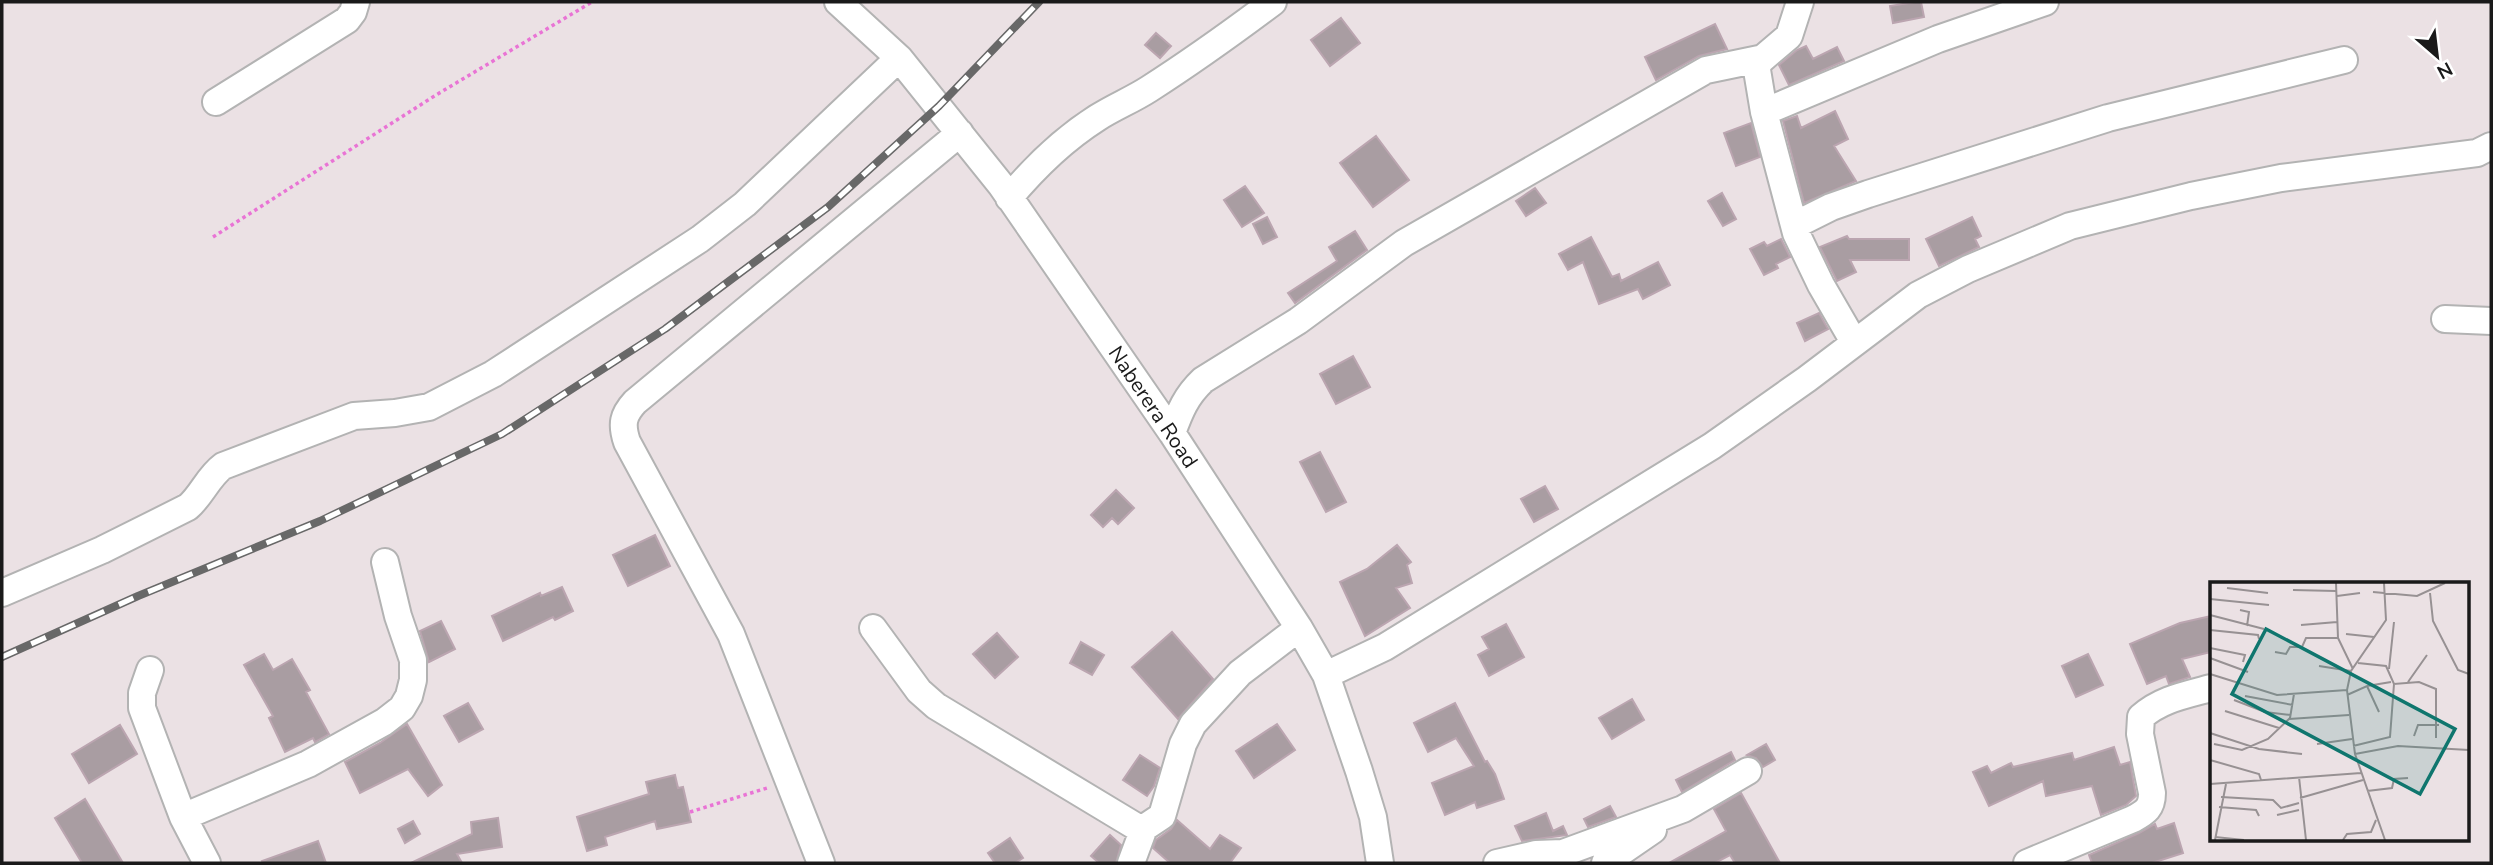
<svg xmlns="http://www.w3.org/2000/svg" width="2493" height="865" font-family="'Nunito Sans',sans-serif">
  <rect width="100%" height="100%" fill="#ebe1e4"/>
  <path fill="#a99da2" stroke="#bba5b0" stroke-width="2" d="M1915 2H1921L1924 17 1893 23 1890 6Z
    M1341 18 1360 43 1330 66 1311 40Z
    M1715 24 1727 49 1699 56 1656 80 1645 57Z
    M1156 33 1171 46 1160 58 1145 45Z
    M1806 46 1813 59 1837 47 1844 61 1789 85 1779 65 1797 50Z
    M1835 111 1848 139 1834 146 1856 181 1804 203 1783 121 1797 116 1801 128Z
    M1751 123 1760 157 1736 166 1724 133Z
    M1376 136 1409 180 1373 207 1340 163Z
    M1245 186 1264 213 1242 227 1224 200Z
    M1535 188 1546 203 1526 216 1516 201Z
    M1722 193 1736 219 1723 226 1708 201Z
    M1267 217 1277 237 1263 244 1253 224Z
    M1972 217 1981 236 1975 239 1979 247 1939 266 1926 239Z
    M1355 231 1367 250 1295 303 1288 293 1337 261 1329 247Z
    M1847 236 1849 239H1909V260H1850L1856 272 1837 281 1820 247Z
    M1591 237 1612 277 1619 274 1621 281 1658 262 1670 285 1643 299 1638 289 1599 304 1583 262 1568 270 1559 254Z
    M1781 239 1790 257 1776 264 1778 268 1764 275 1750 249 1764 242 1767 246Z
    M1819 313 1828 329 1805 341 1797 323Z
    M1353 356 1370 387 1336 404 1320 374Z
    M1320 452 1346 502 1326 512 1300 462Z
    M1545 486 1558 509 1534 522 1521 499Z
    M1116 490 1134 508 1118 524 1112 518 1103 527 1091 515Z
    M655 535 670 566 628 586 613 555Z
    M1397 545 1411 562 1407 565 1412 583 1396 588 1410 608 1365 636 1340 582 1367 569Z
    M562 587 573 611 555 620 553 617 503 641 492 616 540 593 541 596Z
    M2211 616V652L2182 659 2190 677 2169 684 2166 676 2147 684 2130 644 2180 623Z
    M441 621 455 649 429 662 420 631Z
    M1506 624 1524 657 1489 676 1478 655 1489 649 1482 637Z
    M1172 632 1213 679 1178 719 1132 667Z
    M997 633 1018 657 995 678 973 654Z
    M1081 642 1104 655 1092 675 1070 663Z
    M264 654 273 670 292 659 310 690 306 692 329 734 315 742 313 738 285 752 269 718 273 716 244 665Z
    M2088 654 2103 685 2076 697 2062 666Z
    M1632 699 1644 720 1612 739 1599 718Z
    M468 703 483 729 459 742 444 716Z
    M1455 703 1485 762 1487 761 1495 774 1504 799 1477 808 1475 802 1445 815 1432 783 1474 766 1456 738 1428 752 1414 723Z
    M407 724 442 785 428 796 408 769 360 793 345 762 380 743Z
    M1277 724 1295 750 1254 778 1236 751Z
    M120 725 137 754 89 783 72 754Z
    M1766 744 1775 760 1763 767 1756 758 1747 755Z
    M2114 747 2120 765 2130 762 2136 796 2126 805 2101 815 2092 786 2046 796 2043 781 1989 806 1973 772 1987 766 1991 773 2011 763 2013 767 2072 753 2074 760Z
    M1731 752 1735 760 1682 792 1676 780Z
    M1140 755 1160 768 1154 786 1147 796 1123 780Z
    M675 775 678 788 683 787 691 822 657 829 655 821 605 837 607 845 587 851 577 817 649 794 646 782Z
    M1741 793 1780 863H1735L1730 855 1715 863H1669L1726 831 1714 809Z
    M85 799 123 863H82L55 818Z
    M1610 806 1616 817 1588 827 1584 819Z
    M1546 813 1553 831 1563 826 1567 835 1522 841 1515 826Z
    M498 818 502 847 457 854 462 863H411L472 834 471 822Z
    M1177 820 1210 849 1220 835 1241 848 1230 863H1170L1153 848 1156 840 1171 829Z
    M413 821 420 834 405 843 398 829Z
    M2174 823 2183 853 2152 863H2092L2089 855 2139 833 2155 824 2157 829Z
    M1110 835 1121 845 1116 863H1099L1091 856Z
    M1010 838 1023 858 1015 863H995L988 853Z
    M318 841 326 863H263L262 861Z"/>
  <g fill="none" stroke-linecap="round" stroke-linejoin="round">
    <g stroke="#b3b3b3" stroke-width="30">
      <path id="minor" d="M838 2 899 58 1001 185 1172 433 1299 628 1326 675 1359 771 1373 817 1380 863
        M1800 2 1789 36 1762 59H1759L1757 70 1764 112 1796 233 1821 285 1854 342
        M216 102 347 20 353 12 356 2
        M1764 112 1938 39 2045 2
        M1009 198C1034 168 1064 139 1097 118 1114 107 1132 100 1149 89 1191 62 1233 32 1273 2
        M1795 225 1831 207 1868 194 2108 118 2344 60
        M2445 319 2491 321
        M1172 433C1180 411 1186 396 1203 380L1298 321 1404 243 1706 70 1759 59
        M2 593 102 550 188 507C202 495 208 477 223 466L354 416 395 413 429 407 493 374 700 239 745 204 899 58
        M873 628 919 691 936 706 1135 826 1144 828 1162 816 1183 744 1193 724 1240 673 1299 628
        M150 670 142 693V708L183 817 207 863
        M1326 675 1385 647 1712 446 1807 379 1918 295 1968 269 2070 226 2191 196 2281 178 2477 153 2491 146
        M183 817 308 764 384 722 402 708 409 696 413 680V660L398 616 385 562
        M821 863 731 634 627 442C621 424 623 415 635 402L960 133
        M1131 863 1144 828
        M1497 863 1536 854 1563 853 1683 809 1748 771
        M1605 863 1653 830
        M2027 863 2133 819C2146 812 2152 808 2152 793L2140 734 2141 717C2161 699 2186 695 2211 688"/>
    </g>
    <path stroke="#e974d5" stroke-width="3.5" stroke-dasharray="3.5 3.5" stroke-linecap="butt" d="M213 237 436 95 592 2
      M690 812 767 788"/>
    <use href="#minor" stroke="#fff" stroke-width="26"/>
    <g stroke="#686868" stroke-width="8">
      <path id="rail" d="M2 657 138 596 320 521 502 434 665 329 828 207 939 106 1039 2"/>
    </g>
    <use href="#rail" stroke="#fff" stroke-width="5" stroke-dasharray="16" stroke-linecap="butt"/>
  </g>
  <g text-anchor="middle" stroke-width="6" stroke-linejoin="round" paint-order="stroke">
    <g font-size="21" fill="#1a1a1a" stroke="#fff">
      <text transform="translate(1153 407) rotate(56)" y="7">Naberera Road</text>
    </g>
  </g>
  <g transform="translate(2210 582)">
    <rect width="259" height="259" fill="#ebe1e4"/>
    <path fill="none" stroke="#979193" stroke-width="2" d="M126 1 128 56 143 87M174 1 176 38 141 89 137 108 145 172 175 258M17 6 58 11M83 8 126 9M163 10 207 14 235 1M220 11 223 39 248 88 259 92M127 14 150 11M0 17 59 23M30 28 39 30 37 44M0 33 54 47M91 43 127 40M0 48 48 53 49 57M136 52 164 55M0 66 35 73 33 80M65 70 76 72 80 65H92L96 56H128M0 76 38 90M148 81 176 84 184 102 209 100 226 107V156M109 84 141 89M179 87 184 40M0 92 67 113 137 108M198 100 217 73M157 104 181 100M137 113 157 104 169 130M35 114 83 123M24 118 55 130 81 133M15 129 69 146M79 137 139 133M0 151 49 167 92 172M204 154 208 143H229M4 162 32 168 58 157 80 136 84 112M107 162 142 157M143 164 180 155 184 102M145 172 188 164 259 168M0 178 49 192 51 198M89 195 96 258M0 202 151 191M157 209 182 206 184 197 198 196M11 215 63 218 71 226 89 221M90 216 153 198M9 225 46 228 49 234M67 233 89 228M5 255 34 258M5 258 16 202M133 258 137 252 161 250 166 238"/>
    <path fill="#0f766e" fill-opacity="0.15" stroke="#0f766e" stroke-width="3.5" d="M56 47 245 147 210 212 22 112Z"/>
    <rect width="259" height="259" fill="none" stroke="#1a1a1a" stroke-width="3.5"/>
  </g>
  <rect width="2493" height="865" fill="none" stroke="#1a1a1a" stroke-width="7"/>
  <g transform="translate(2437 56) rotate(152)" stroke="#ffffff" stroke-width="5" paint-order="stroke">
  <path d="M0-5L12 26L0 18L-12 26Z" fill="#1a1a1a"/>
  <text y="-10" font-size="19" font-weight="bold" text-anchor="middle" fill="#1a1a1a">N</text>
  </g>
</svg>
